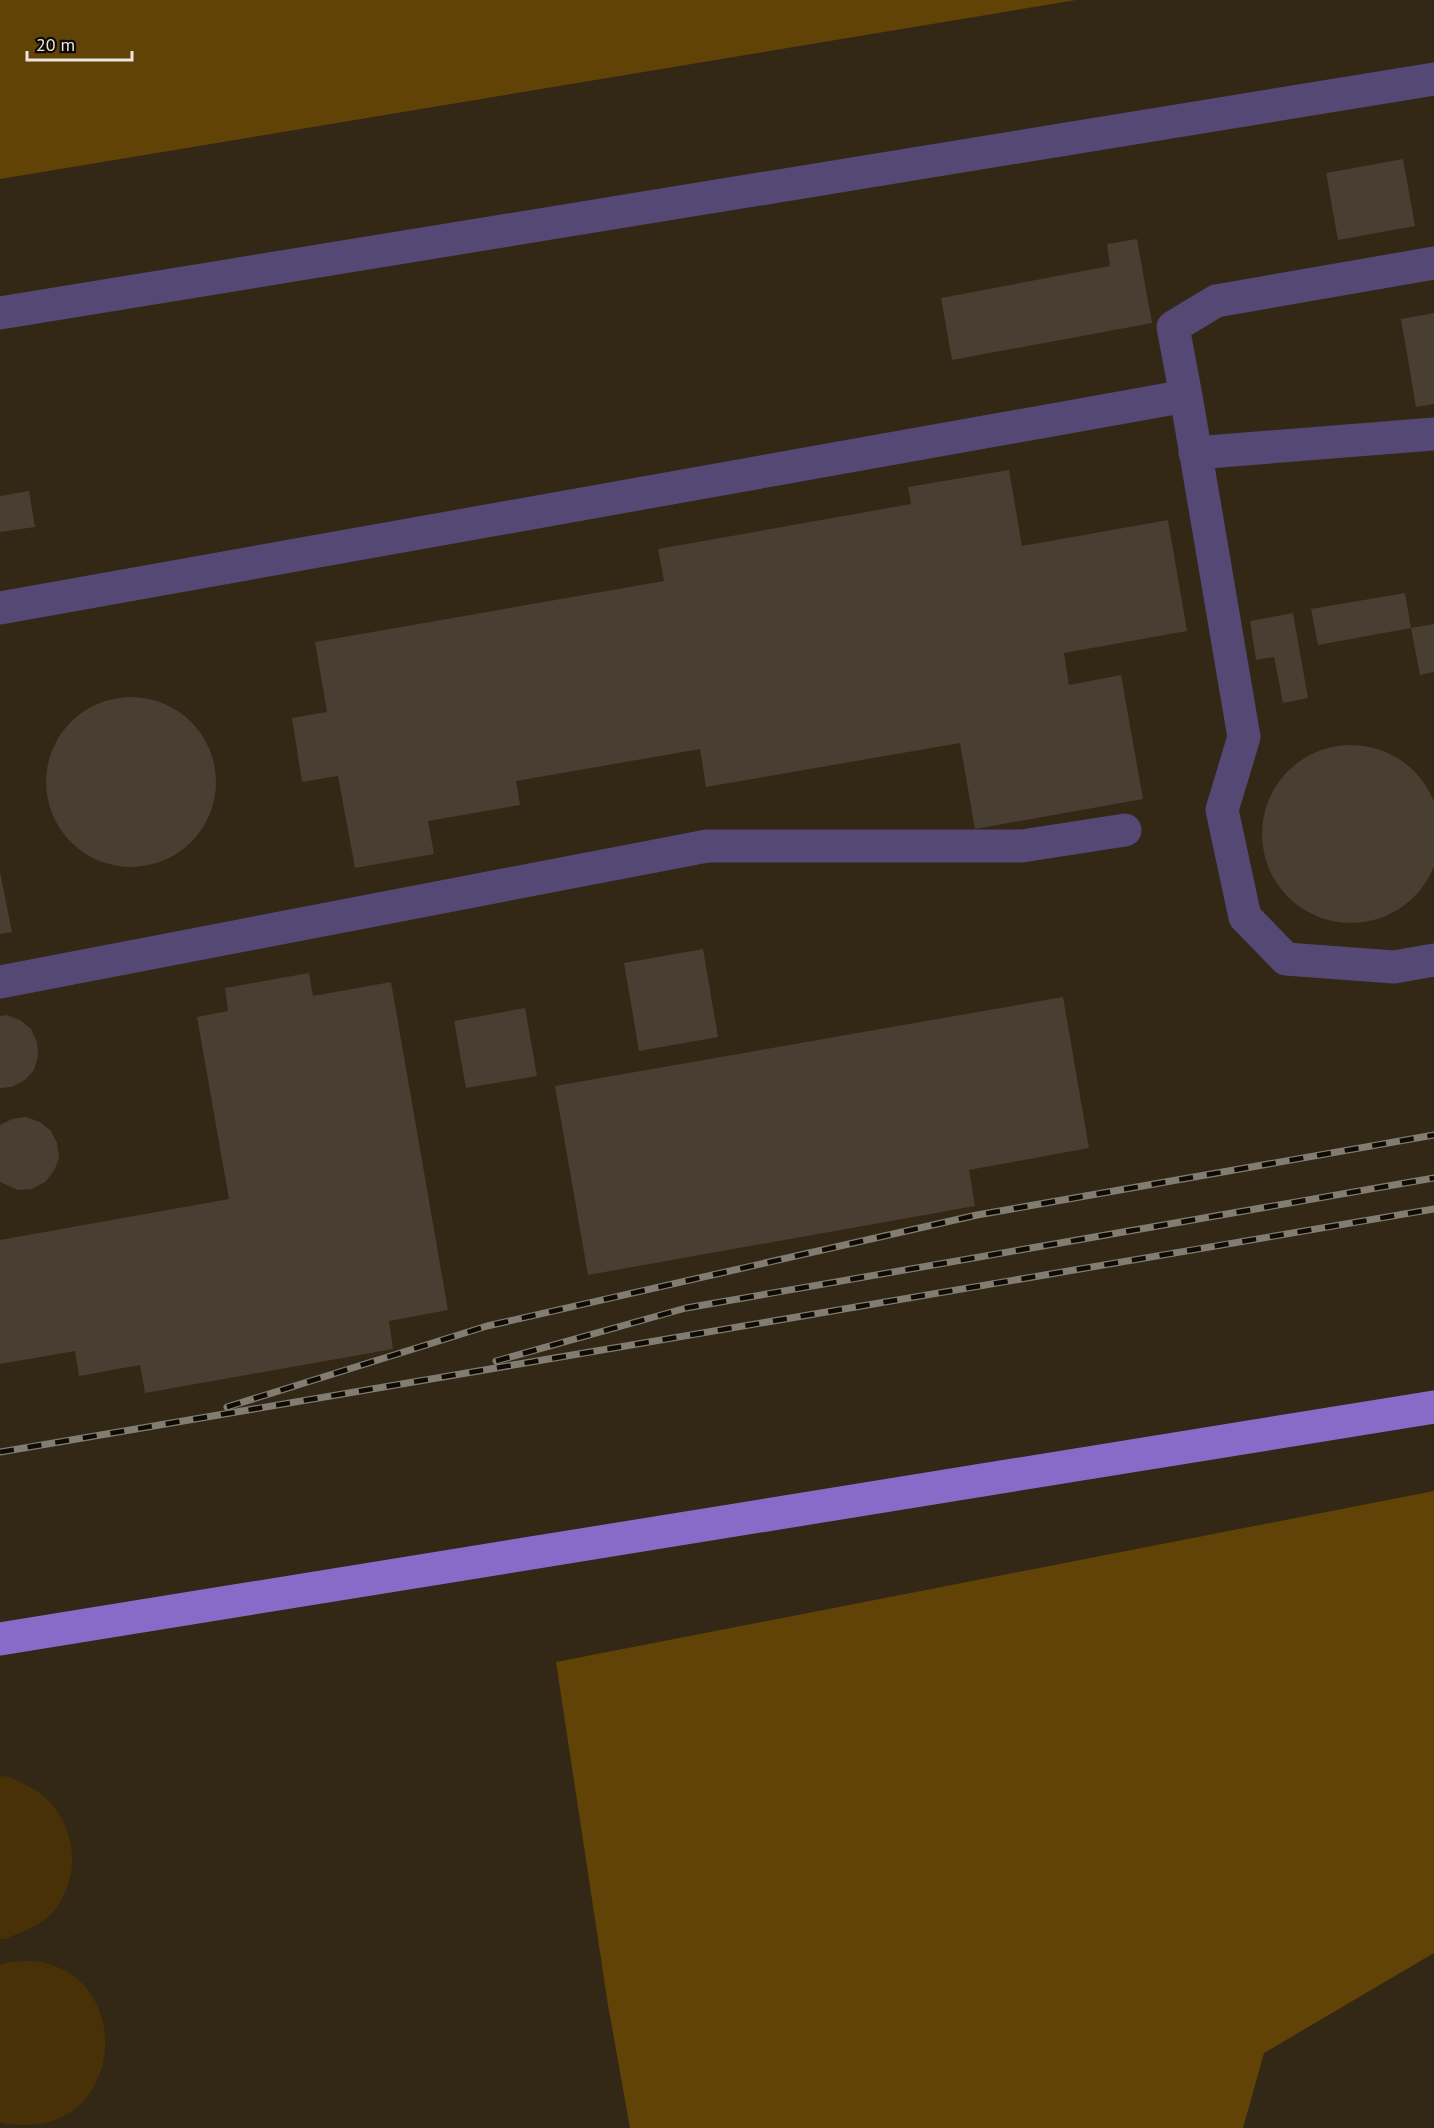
<svg xmlns="http://www.w3.org/2000/svg" width="1434" height="2128" font-family="'PT Sans',sans-serif">
  <rect width="100%" height="100%" fill="#282014"/>
  <path fill="#332715" d="M0 0H1434V2128H0Z"/>
  <path fill="#624307" d="M0 0H1076L0 179Z
    M1434 1491V1953L1264 2053 1243 2128H630L608 2005 556 1662Z"/>
  <path fill="#483107" d="M0 1776C8 1776 14 1779 22 1783 68 1802 87 1860 59 1904 47 1923 25 1931 5 1939H0Z
    M9 1962C19 1962 31 1960 41 1962 134 1980 123 2125 27 2125 17 2125 9 2125 0 2122V1965Z"/>
  <path fill="#483f32" d="M1403 159 1415 226 1338 240 1326 173Z
    M1137 239 1152 323 952 360 941 298 1110 266 1107 244Z
    M1434 313V404L1416 407 1401 319Z
    M1009 470 1022 546 1168 520 1187 631 1064 653 1069 685 1121 675 1143 799 975 829 960 743 706 787 700 749 516 781 520 805 428 821 434 854 355 868 338 776 302 782 292 718 327 712 315 642 664 581 658 549 911 504 908 487Z
    M29 491 35 527 0 532V496Z
    M1405 593 1411 628 1318 645 1311 609Z
    M1293 613 1308 698 1283 703 1274 657 1256 660 1250 621Z
    M1434 624V672L1420 675 1411 628Z
    M46 782a85 85 0 1 1 170 0a85 85 0 1 1-170 0Z
    M1262 834a89 89 0 1 1 178 0a89 89 0 1 1-178 0Z
    M0 872 12 932 0 934Z
    M703 949 718 1037 639 1051 624 963Z
    M309 973 313 996 391 982 448 1310 389 1321 393 1349 145 1393 140 1365 79 1376 75 1351 0 1364V1240L229 1199 197 1017 228 1011 225 988Z
    M1063 997 1089 1148 969 1170 975 1206 588 1275 555 1086Z
    M525 1008 537 1076 466 1088 454 1021Z
    M6 1015 20 1020 31 1029 37 1042 38 1056 34 1070 25 1080 12 1087 0 1088V1016Z
    M26 1117 40 1122 51 1131 57 1143 59 1158 54 1171 45 1182 32 1189 18 1190 0 1182V1125L12 1119Z"/>
  <g fill="none" stroke-linecap="round" stroke-linejoin="round">
    <path stroke="#554875" stroke-width="33" d="M0 313 1434 79
      M1186 396 1173 327 1216 301 1434 263
      M1195 453 1434 434
      M0 608 1186 396 1244 737 1222 810 1245 917 1286 959 1394 967 1434 960
      M0 982 707 846H1022L1125 830"/>
    <path stroke="#886bc9" stroke-width="33" d="M0 1639 1434 1407"/>
    <g stroke="#837c71" stroke-width="7">
      <path id="rail" d="M496 1361 686 1308 1434 1178
        M227 1407 487 1326 977 1215 1434 1135
        M0 1452 1434 1209"/>
    </g>
    <use href="#rail" stroke="#0e0b06" stroke-width="4.5" stroke-dasharray="14" stroke-linecap="butt"/>
  </g>
  <path d="M27 51v9h105v-9" fill="none" stroke="#ece6de" stroke-width="3"/>
  <text x="36" y="51" font-size="18" fill="#ece6de" stroke="#0e0b06" stroke-width="4.5" paint-order="stroke">20 m</text>
</svg>
